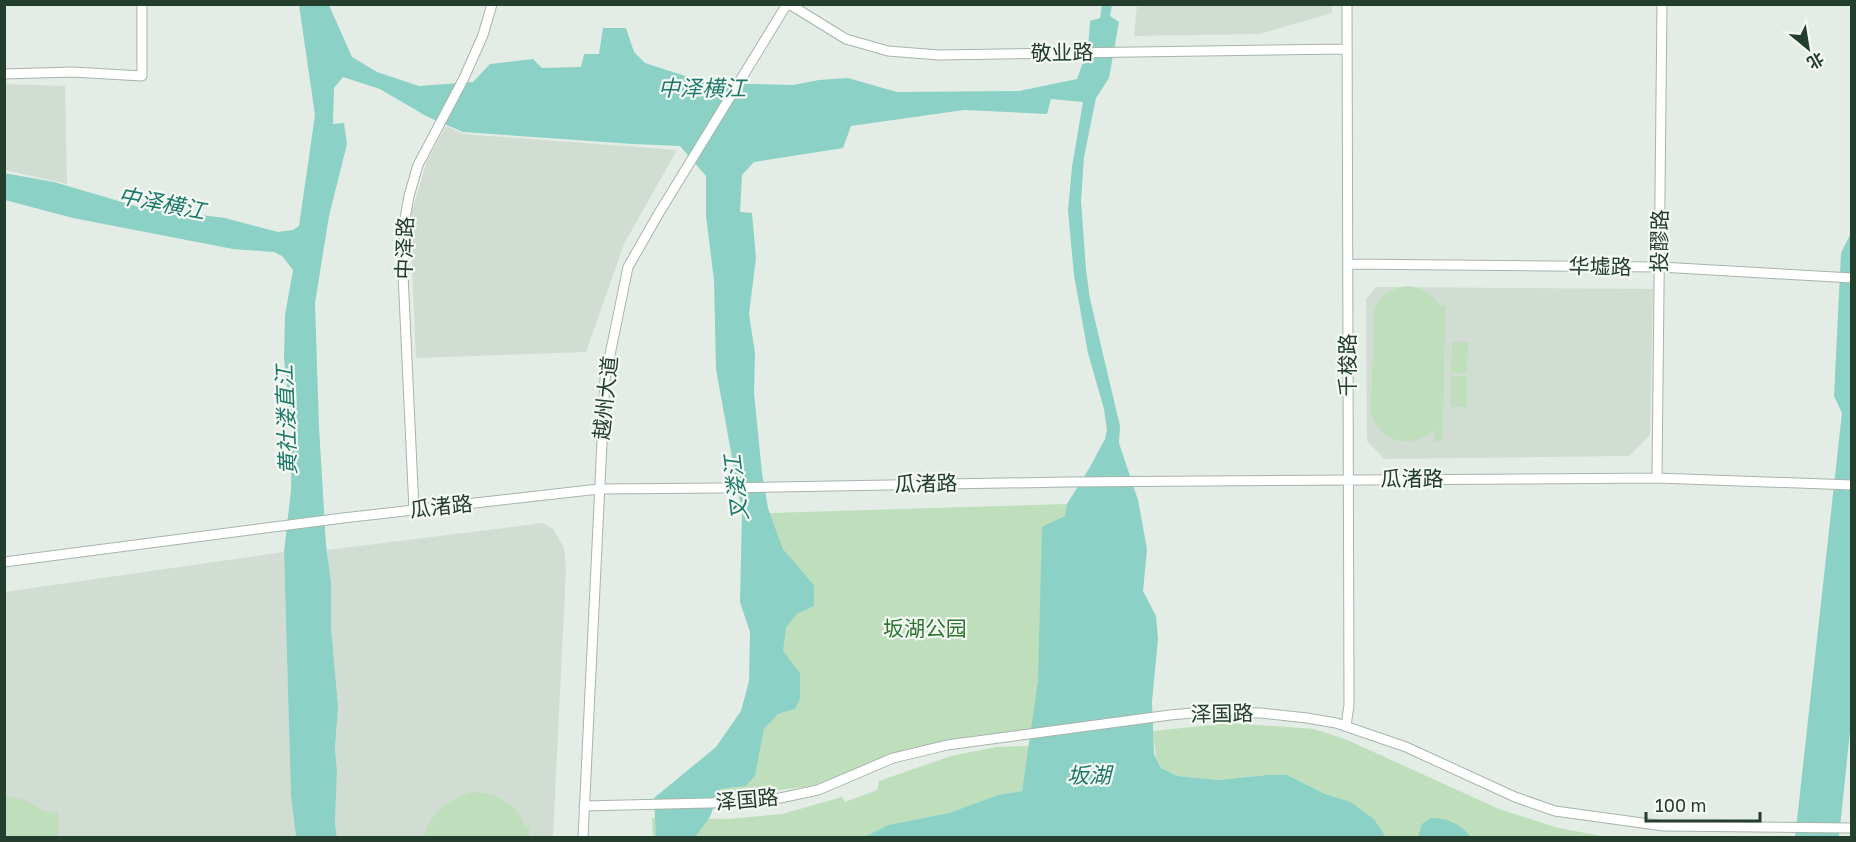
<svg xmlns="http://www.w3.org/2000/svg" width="1856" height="842" font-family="'Golos Text','Noto Sans SC',sans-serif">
  <rect width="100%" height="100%" fill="#e3ede5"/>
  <path fill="#d1ddd3" d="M1137 5 1332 4V13L1260 34 1134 36Z
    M5 84 65 86 67 184 5 170Z
    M446 126 464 134 677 150 624 244 586 352 416 358 411 244 412 211 427 161Z
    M1376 287 1653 289 1650 435 1629 456 1384 459 1367 441 1366 299Z
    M543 523 554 530 564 548 566 568 553 837H337L335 824 337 771 335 749 338 706 331 627V582L327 550Z
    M284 552 291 796 296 837H5L4 592Z"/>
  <path fill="#bedebc" d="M1408 286C1422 288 1432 294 1440 306H1445L1443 441H1434V430C1410 450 1383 443 1371 415L1374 308C1382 294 1392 288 1408 286Z
    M1452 342H1468L1467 373H1451Z
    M1451 376H1467V407H1451Z
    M1067 504 1031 732 970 738 909 748 848 774 812 786 722 797 720 789 746 786 755 776 764 729 778 714 795 709 779 648 786 626 797 614 814 606V585L783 549 770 513Z
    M1230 723 1314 729 1345 739 1499 809 1558 828 1607 837H1386L1374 819 1351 802 1325 794 1287 775H1267L1218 780 1177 776 1161 768 1156 757 1153 731Z
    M1029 746 1022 791 998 795 949 813 888 825 864 837H653L652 818 728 819 782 814 842 797 845 802 877 790 879 781 951 756 996 747Z
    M474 792C497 793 518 804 525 827H529V837H424C431 812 448 798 474 792Z
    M5 797C14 798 21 798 30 803 42 809 43 813 58 813V837H5Z"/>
  <path fill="#8bd1c5" d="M299 5H329L352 57 377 72 419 86 473 82 490 64 533 59 542 68 581 67 584 54H599L603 28H626L634 52 645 63 707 83 793 85 819 80 848 78 897 92 1019 91 1077 79 1088 48 1090 21 1100 18 1102 5H1112L1110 16 1119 22 1109 78 1096 98 1084 157 1081 201 1086 270 1090 299 1120 426 1119 443 1138 500 1147 549 1143 591 1156 616 1158 639 1152 701 1154 754 1161 768 1177 776 1218 780 1267 775H1287L1325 794 1351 802 1374 819 1386 837H864L888 825 949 813 998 795 1022 791 1038 681 1042 527 1065 516 1067 504 1090 467 1105 439 1107 430 1104 409 1088 353 1074 275 1068 210 1072 167 1083 102 1051 99 1047 114 964 110 851 126 843 148 754 162 742 175 740 212 752 213 756 258 749 314 755 353 754 393 762 473 768 508 783 549 814 585V606L797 614 786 627 783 651 800 673V699L795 709 778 714 764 729 755 776 746 786 720 789 710 817 695 837H656L654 798 716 747 741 711 749 681 750 632 740 602 742 513 716 369 714 280 706 216V176L680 146 633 144 463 132 426 116 380 89 343 77 334 88 333 124 344 123 347 144 329 216 315 303 319 427 326 545 331 582V627L338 706 335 749 337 771 335 823 337 838 296 837 291 796 284 552 291 490 292 432 284 359 285 315 293 270 282 256 274 252 233 249 73 218 5 200 4 173 54 182 139 207 225 218 278 232 293 230 299 226 315 115Z
    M1851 233V722L1839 837 1795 838 1842 413 1834 396 1841 253Z
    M1431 818C1448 818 1460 824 1471 837H1418L1422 824Z"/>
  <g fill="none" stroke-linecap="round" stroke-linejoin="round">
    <g stroke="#a6b5aa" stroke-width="11">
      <path id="minor" d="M789 4 846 39 888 51 939 55 1346 49
        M4 74 73 72 142 76V4
        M1348 264 1660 267 1852 278
        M1657 478 1662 4
        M414 510 403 274 405 219 409 196 418 165 464 78 483 35 492 4
        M4 562 343 518 599 489 724 488 1067 482 1657 478 1852 485
        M1346 726 1349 705 1347 4
        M584 806 749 802 780 798 818 790 893 758 947 745 1170 715 1203 712 1261 713 1307 718 1336 723 1406 747 1515 797 1555 811 1664 826 1852 828
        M583 838 605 379 628 267 659 213 787 4"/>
    </g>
    <use href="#minor" stroke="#fff" stroke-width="9"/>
  </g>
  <g text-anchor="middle" stroke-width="4.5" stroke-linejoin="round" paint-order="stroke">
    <g font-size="21" fill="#233e2d" stroke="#f4f9f4">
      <text transform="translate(1062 53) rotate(-1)" y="7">敬业路</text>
      <text transform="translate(1660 241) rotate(-89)" y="7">投醪路</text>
      <text transform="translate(405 248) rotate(-88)" y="7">中泽路</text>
      <text transform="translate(1600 267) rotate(1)" y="7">华墟路</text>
      <text transform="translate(1348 365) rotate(-90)" y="7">千梭路</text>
      <text transform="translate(606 398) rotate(-84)" y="7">越州大道</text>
      <text x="1412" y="486">瓜渚路</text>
      <text transform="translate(926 484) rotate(-1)" y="7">瓜渚路</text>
      <text transform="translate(441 507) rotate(-6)" y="7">瓜渚路</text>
      <text transform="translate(1222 714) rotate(-1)" y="7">泽国路</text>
      <text transform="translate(747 800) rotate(-5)" y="7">泽国路</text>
    </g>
    <g font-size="21" fill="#2d7531" stroke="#f4f9f4">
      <text x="925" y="636">坂湖公园</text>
    </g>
    <g font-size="22" font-style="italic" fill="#1d7a6a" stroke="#f4f9f4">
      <text x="702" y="96">中泽横江</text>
      <text transform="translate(162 203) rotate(11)" y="8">中泽横江</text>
      <text transform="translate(286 420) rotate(-92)" y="8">黄社溇直江</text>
      <text transform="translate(736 488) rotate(-97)" y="8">叉溇江</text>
      <text x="1089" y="783">坂湖</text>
    </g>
  </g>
  <rect width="1856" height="842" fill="none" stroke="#233e2d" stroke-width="12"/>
  <g transform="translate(1808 48) rotate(150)" stroke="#f4f9f4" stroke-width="4.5" paint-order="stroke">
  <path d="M0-4.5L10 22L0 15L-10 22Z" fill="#233e2d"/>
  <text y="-9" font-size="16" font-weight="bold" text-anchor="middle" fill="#233e2d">北</text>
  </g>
  <path d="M1646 812v9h114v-9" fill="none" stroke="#233e2d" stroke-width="3"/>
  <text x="1655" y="812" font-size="18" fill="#233e2d" stroke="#f4f9f4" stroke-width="4.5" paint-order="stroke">100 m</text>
</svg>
